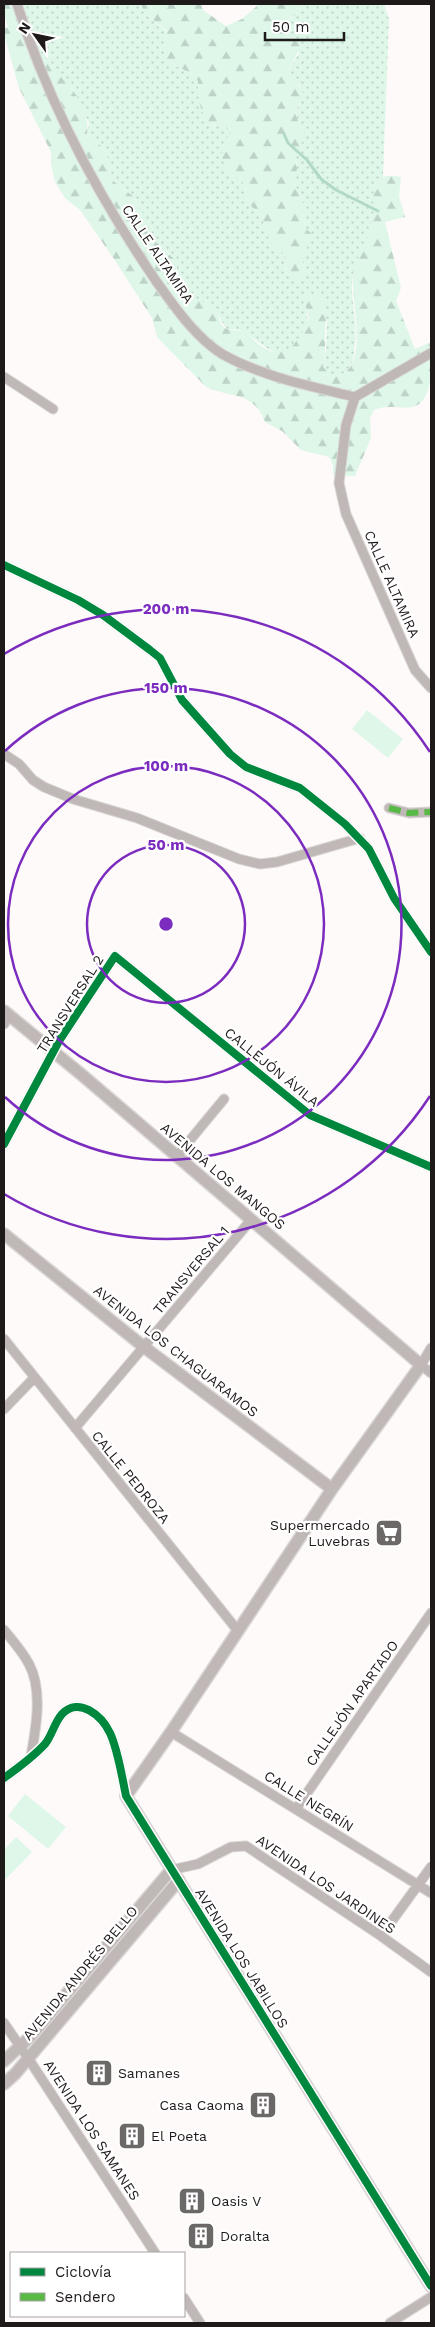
<svg xmlns="http://www.w3.org/2000/svg" width="435" height="2327" font-family="'Work Sans',sans-serif">
  <defs>
    <pattern id="grass-dots" width="8" height="8" patternUnits="userSpaceOnUse" patternTransform="scale(1.25)"><rect width="8" height="8" fill="#def7e9"/><path d="M2 2h.1M6 6h.1" fill="none" stroke="#bed3c7" stroke-width="1.8" stroke-linecap="round"/></pattern>
    <pattern id="forest-firs" width="22" height="20" patternUnits="userSpaceOnUse" patternTransform="scale(1.25)"><rect width="22" height="20" fill="#def7e9"/><path d="M5 1l3.5 6h-7zM16 11l3.5 6h-7z" fill="#bed3c7"/></pattern>
  </defs>
  <rect width="100%" height="100%" fill="#fefaf9"/>
  <path fill="url(#grass-dots)" d="M17 4H141L145 14 167 32 164 40 167 61 192 74 199 81C197 99 203 110 213 125L232 129 238 178 245 184 247 203 262 215C265 232 269 244 284 254L286 272 302 279 305 269 302 261 305 228 302 199 293 181 297 164 294 155 304 128 298 121 295 112 300 104V86L292 80 288 71 299 53 286 34 283 25C290 18 298 15 304 6L303 4H384L389 19 383 177C370 191 377 203 373 220 369 239 357 255 353 275 349 295 358 321 355 344 353 359 355 367 339 376L329 374 323 367 326 349 327 320 303 299C309 313 309 322 302 336 281 374 260 338 240 330 236 329 232 329 228 330 222 324 221 319 217 313 208 302 197 301 186 295L177 278V268L168 252 160 247 148 231 139 205 134 197 112 180C105 153 112 153 87 134L89 123 72 89 44 63 39 53 30 47Z"/>
  <path fill="url(#forest-firs)" d="M4 4H17C20 14 25 41 31 48 53 71 92 97 87 134 112 153 105 153 112 180L134 197 143 213 148 231 153 239 174 259 177 268V278L186 295C197 301 209 302 217 313 220 318 220 327 227 329 232 331 242 330 247 331 251 339 257 343 264 348 288 363 302 336 309 317L303 299 309 293C331 298 326 313 325 331 325 343 326 354 323 367 328 372 334 378 342 374 368 363 351 300 353 277 354 257 369 240 373 220 375 208 370 193 377 183 383 174 391 175 401 177L399 196 405 217 385 222 401 288 396 301 415 349 431 342C431 362 435 401 413 407 399 409 388 404 374 410L370 418 371 438 355 476 333 475V465L329 457 301 450 282 431 265 422C254 391 230 398 206 387L157 337 152 318 114 259 80 210 65 198 55 182 51 164V152L19 88 4 34V29L8 27 4 14Z
    M141 4H201L203 10 226 26 242 19 259 4H303L304 6C298 15 290 17 283 25L286 35 302 44 288 71C293 80 300 85 304 95L295 112 298 121 305 128V138L294 155C298 165 298 171 293 181L302 199 305 228 312 234 302 261 305 269 303 279H293L286 272 284 254C268 243 265 233 262 215L247 203 245 184C219 165 216 156 232 129 226 127 220 127 215 125 200 120 197 95 198 81L192 74 167 61 164 40 167 31 145 14Z"/>
  <path fill="#def7e9" d="M367 710 403 739 388 758 352 729Z
    M25 1794 66 1827 48 1849 8 1816Z
    M16 1837 32 1852 4 1881V1850Z"/>
  <g fill="none" stroke-linecap="round" stroke-linejoin="round">
    <path stroke="#b1d9c5" stroke-width="3" d="M284 134 288 143 307 160 321 179 336 190 378 211"/>
    <g stroke="#d9d7d6" stroke-width="11">
      <path id="minor" d="M17 4C48 102 98 196 156 281 174 306 195 337 222 354 263 377 310 386 355 397
        M431 353 355 397 346 425 339 483 346 514 415 670 431 688
        M4 377 53 409
        M4 565 78 600 103 615 150 650 160 658 182 700 230 754 246 767 300 788 345 824 369 849 394 898 431 952
        M4 754 19 764 33 780 44 787 73 799 137 818 239 859 260 864 277 862 360 838
        M389 808 409 813 431 812
        M4 1024 9 1016
        M4 1144 59 1041 115 956 310 1115 431 1167
        M176 1157 224 1099
        M4 1339 238 1631
        M431 1348 421 1365 431 1373
        M4 1409 34 1378
        M75 1428 251 1220
        M4 1630C13 1641 22 1651 29 1664 43 1690 36 1728 31 1756
        M171 1732 431 1893
        M4 1778C18 1768 33 1757 45 1744 52 1736 54 1723 62 1714 79 1696 102 1716 110 1733 118 1750 122 1777 126 1796
        M296 1809 431 1613
        M171 1870 198 1864 231 1847 246 1846 381 1936 431 1972
        M381 1936 431 1867
        M4 2023 28 2058 155 2253
        M184 2298 200 2323
        M390 2323 431 2297"/>
    </g>
    <g stroke="#d9d7d6" stroke-width="14">
      <path id="tertiary" d="M4 1011 82 1075 421 1365 332 1489 171 1732 126 1796 431 2286
        M4 1234 144 1347 332 1489
        M4 2061 30 2037 171 1870
        M4 2084 15 2074 179 1880"/>
    </g>
    <use href="#minor" stroke="#c0b8b7" stroke-width="9"/>
    <use href="#tertiary" stroke="#c0b8b7" stroke-width="11"/>
    <path stroke="#58b947" stroke-width="6" stroke-dasharray="12 6" stroke-linecap="butt" d="M389 808 409 813 431 812"/>
    <g stroke="#fff" stroke-width="11">
      <path id="cycleway" d="M4 565 78 600 103 615 150 650 160 658 182 700 230 754 246 767 300 788 345 824 369 849 394 898 431 952
        M4 1144 59 1041 115 956 310 1115 431 1167
        M4 1778C18 1768 33 1757 45 1744 52 1736 54 1723 62 1714 79 1696 102 1716 110 1733 118 1750 122 1777 126 1796L431 2286"/>
    </g>
    <use href="#cycleway" stroke="#00873e" stroke-width="8"/>
  </g>
  <g fill="none" stroke="#7b2cbf" stroke-width="2.5">
    <circle cx="166" cy="924" r="79"/>
    <circle cx="166" cy="924" r="158"/>
    <path d="M5 751A236 236 0 1 1 5 1097"/>
    <path d="M430 1096A315 315 0 0 1 4 1194M4 654A315 315 0 0 1 430 752"/>
  </g>
  <defs>
    <g id="supermarket-square" transform="scale(1.4375)"><rect x="-9" y="-9" width="18" height="18" rx="4" fill="#6d6868" stroke="#fff"/><path d="M-6-5.5h2.5l.6 2H6L4.5 2H-2.5L-4.4-4H-6ZM-1.5 3.2a1.3 1.3 0 1 0 .1 0ZM3 3.2a1.3 1.3 0 1 0 .1 0Z" fill="#fff"/></g>
    <g id="building-square" transform="scale(1.4375)"><rect x="-9" y="-9" width="18" height="18" rx="4" fill="#6d6868" stroke="#fff"/><path d="M-4-6H4V6H1V3H-1V6H-4ZM-2.5-4.3h1.7v1.8h-1.7ZM.8-4.3h1.7v1.8H.8ZM-2.5-1h1.7V.8h-1.7ZM.8-1h1.7V.8H.8Z" fill="#fff"/></g>
  </defs>
  <g fill-rule="evenodd">
    <use href="#supermarket-square" x="389" y="1533"/>
    <use href="#building-square" x="99" y="2073"/>
    <use href="#building-square" x="263" y="2105"/>
    <use href="#building-square" x="132" y="2136"/>
    <use href="#building-square" x="192" y="2201"/>
    <use href="#building-square" x="201" y="2236"/>
  </g>
  <g text-anchor="middle" stroke-width="4.5" stroke-linejoin="round" paint-order="stroke">
    <g font-size="14" fill="#1f1a1a" stroke="#fff">
      <text transform="translate(158 254) rotate(56)" y="5">CALLE ALTAMIRA</text>
      <text transform="translate(392 584) rotate(66)" y="5">CALLE ALTAMIRA</text>
      <text transform="translate(70 1004) rotate(-58)" y="5">TRANSVERSAL 2</text>
      <text transform="translate(272 1067) rotate(39)" y="5">CALLEJÓN ÁVILA</text>
      <text transform="translate(223 1176) rotate(40)" y="5">AVENIDA LOS MANGOS</text>
      <text transform="translate(191 1270) rotate(-50)" y="5">TRANSVERSAL 1</text>
      <text transform="translate(176 1351) rotate(38)" y="5">AVENIDA LOS CHAGUARAMOS</text>
      <text transform="translate(131 1477) rotate(51)" y="5">CALLE PEDROZA</text>
      <text transform="translate(352 1703) rotate(-55)" y="5">CALLEJÓN APARTADO</text>
      <text transform="translate(309 1801) rotate(32)" y="5">CALLE NEGRÍN</text>
      <text transform="translate(326 1884) rotate(34)" y="5">AVENIDA LOS JARDINES</text>
      <text transform="translate(242 1958) rotate(58)" y="5">AVENIDA LOS JABILLOS</text>
      <text transform="translate(80 1973) rotate(-50)" y="5">AVENIDA ANDRÉS BELLO</text>
      <text transform="translate(92 2130) rotate(57)" y="5">AVENIDA LOS SAMANES</text>
    </g>
    <g font-size="14" fill="#1f1a1a" stroke="#fff" text-anchor="start">
      <text x="370" y="1530" text-anchor="end">Supermercado<tspan x="370" dy="16">Luvebras</tspan></text>
      <text x="118" y="2078">Samanes</text>
      <text x="244" y="2110" text-anchor="end">Casa Caoma</text>
      <text x="151" y="2141">El Poeta</text>
      <text x="211" y="2206">Oasis V</text>
      <text x="220" y="2241">Doralta</text>
    </g>
  </g>
  <circle cx="166" cy="924" r="8" fill="#7b2cbf" stroke="#fff" stroke-width="2.5"/>
  <g font-size="15" text-anchor="middle" font-weight="bold" fill="#7b2cbf" stroke="#fff" stroke-width="4.5" stroke-linejoin="round" paint-order="stroke">
    <text x="166" y="614">200 m</text>
    <text x="166" y="693">150 m</text>
    <text x="166" y="771">100 m</text>
    <text x="166" y="850">50 m</text>
  </g>
  <rect width="435" height="2327" fill="none" stroke="#1f1a1a" stroke-width="10"/>
  <rect x="10" y="2252" width="175" height="65" fill="#ffffff" stroke="#a5a3a3"/>
  <rect x="20" y="2268" width="25" height="8" fill="#00873e" stroke="#a5a3a3"/>
  <text x="55" y="2277" font-size="15" fill="#1f1a1a">Ciclovía</text>
  <rect x="20" y="2293" width="25" height="8" fill="#58b947" stroke="#a5a3a3"/>
  <text x="55" y="2302" font-size="15" fill="#1f1a1a">Sendero</text>
  <g transform="translate(35 35) rotate(303)" stroke="#ffffff" stroke-width="4" paint-order="stroke">
  <path d="M0-4L9 19L0 12L-9 19Z" fill="#1f1a1a"/>
  <text y="-8" font-size="14" font-weight="bold" text-anchor="middle" fill="#1f1a1a">N</text>
  </g>
  <path d="M265 32v8h79v-8" fill="none" stroke="#1f1a1a" stroke-width="2.5"/>
  <text x="272" y="32" font-size="15" fill="#1f1a1a" stroke="#ffffff" stroke-width="4" paint-order="stroke">50 m</text>
</svg>
